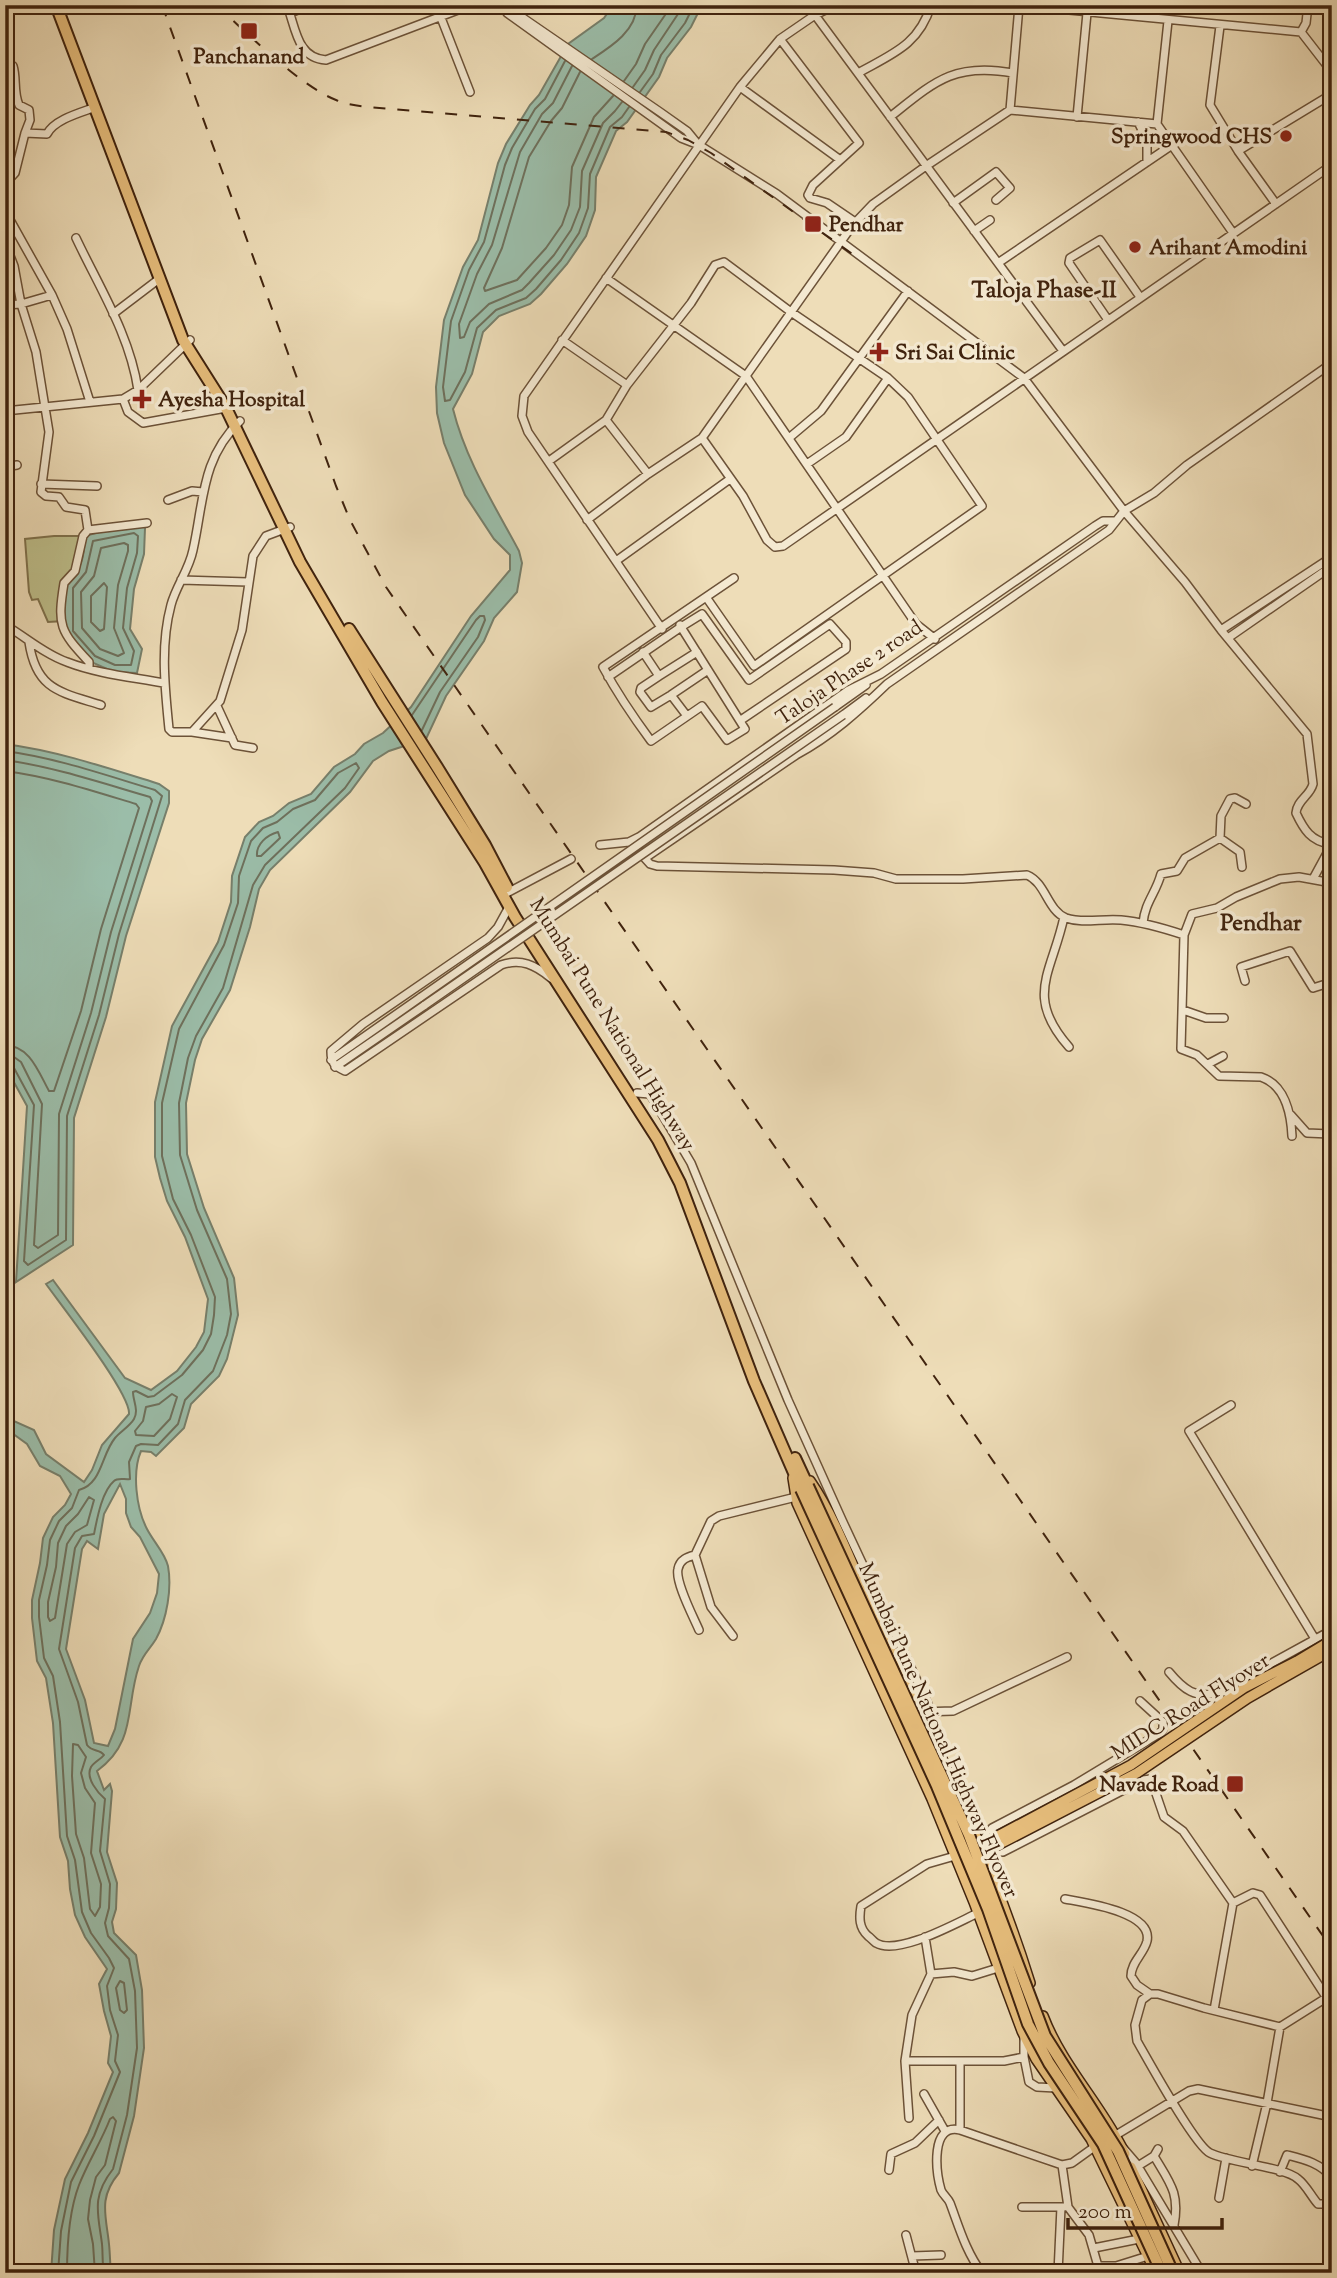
<svg xmlns="http://www.w3.org/2000/svg" width="1337" height="2278" font-family="'Sorts Mill Goudy',serif">
  <rect width="100%" height="100%" fill="#eeddb8"/>
  <filter id="stains"><feTurbulence type="fractalNoise" baseFrequency=".00286" numOctaves="4"/><feColorMatrix values="0 0 0 0 .2 0 0 0 0 .09 0 0 0 0 .02 0 0 0 .5 -.17"/></filter>
  <radialGradient id="worn" r=".72"><stop offset=".6" stop-color="#630" stop-opacity="0"/><stop offset="1" stop-color="#630" stop-opacity=".3"/></radialGradient>
  <path fill="#bebf8b" stroke="#7f714c" stroke-width="2" d="M54 536H85C84 560 82 567 66 584L64 621 48 622 38 599 32 600 29 592 25 539Z"/>
  <path fill="#9bbda9" stroke="#777f6b" stroke-width="2" fill-rule="evenodd" d="M613 5H702L691 27 667 58 659 77 627 122 616 131 596 177 595 210 586 236 567 264 541 294 530 304 499 316 483 332 472 374 453 409C466 461 494 504 519 551L522 563 517 592 494 618 484 641 446 696 426 739 389 751 373 761 350 792 270 870 259 889 250 927 230 990 202 1039 195 1060 186 1103 187 1154 204 1208 234 1278 238 1315 227 1359 219 1376 191 1404 184 1428 156 1456 151 1452 141 1451C132 1472 136 1508 147 1529 153 1541 165 1553 168 1566 172 1588 167 1619 156 1639 150 1649 143 1654 139 1666 125 1707 137 1742 97 1771L104 1790 110 1784 112 1791 107 1852 117 1883 116 1909 112 1922 114 1933 136 1955 142 1990 144 2048 134 2116 119 2173C98 2198 106 2215 109 2244 110 2253 110 2263 111 2273H51L54 2230 65 2179 88 2133 113 2072 108 2063 111 2036 104 2011 99 1984 107 1969 85 1937 75 1915 70 1889 68 1861 60 1837 53 1723 46 1678 37 1661 32 1618V1600L40 1563 43 1538 53 1517 65 1505 71 1494 60 1476 40 1466 27 1444 5 1428V1417L34 1430 46 1454 84 1482 92 1470 102 1445 129 1414C131 1394 61 1305 46 1284L53 1280 125 1378 151 1390 177 1371 196 1347 204 1332 208 1299 185 1237 167 1201 160 1178 155 1157V1102L172 1026 218 942 231 902 232 876 245 837 259 822 273 816 289 803 311 794 334 767 355 754 364 744 383 733 411 707 471 616 510 570V555L494 539 465 495 444 443 437 413 436 387 444 320 463 267 478 240 498 163 506 144 530 105 539 95 568 44 604 18ZM120 1484 126 1499V1513L131 1527 140 1537 159 1574 157 1593 150 1613 133 1639 115 1729 108 1746 94 1743 85 1700 66 1649 82 1549 87 1541 98 1549 104 1514Z
    M140 525 145 528 144 554 134 589 130 629 142 649 137 673 114 672 91 662 67 635 64 621 66 584C82 567 84 560 85 536L103 531Z
    M5 744C58 751 108 768 159 784L169 791V803L126 936 106 1017 74 1118 73 1245 16 1282 27 1106 5 1066Z"/>
  <g fill="none" stroke-linecap="round" stroke-linejoin="round">
    <path stroke="#6e705c" stroke-width="2" d="M592 59C612 46 636 31 637 5
      M565 61 545 99 535 109 512 148 505 165 484 242 469 270 451 321 443 387 445 401 450 400 465 372 477 328 496 310 526 298 536 289 561 260 579 233 588 208 590 174 610 127 622 117 629 107
      M572 66 553 103 542 114 520 152 492 245 477 274 459 324 460 338 464 337 470 322 489 304 522 290 529 283 554 255 571 230 580 207 582 171 603 123 615 111 622 102
      M580 72 562 108 551 121 529 157 502 248 484 288 485 291 517 280 546 248 562 225 569 205 572 167 594 117 613 96
      M624 81 636 64 645 44 672 5
      M633 87 645 70 654 50 684 5
      M640 92 653 74 661 55 685 23 694 5
      M134 533 138 536 137 553 127 588 123 628 134 651 131 665H115L95 656 73 631V588L86 572 93 541Z
      M124 543 128 545V551L118 585 114 628 124 653 118 656 100 649 82 628 81 592 94 576 101 548Z
      M104 583 107 587 104 629 100 631 91 622V596Z
      M412 715 476 620 480 616H484L485 620 478 637 440 692 422 730
      M5 751C57 758 105 775 155 790L162 796 119 934 99 1015 67 1116 66 1240 28 1265 24 1261 34 1105 14 1068 5 1064
      M5 760C55 767 102 783 150 797L152 801 111 932 91 1013 59 1114 58 1235 38 1248 34 1245 42 1104 21 1062 14 1057 5 1056
      M5 771C51 777 93 791 136 804L139 808 101 929 81 1011 54 1091H49C38 1071 30 1046 5 1045
      M278 832 280 838 261 856H257C256 844 267 835 278 832Z
      M172 1394 177 1397 170 1419 154 1436 136 1435 135 1431 143 1421 146 1407 159 1404Z
      M89 1497 94 1500 87 1525 75 1532 67 1544 55 1618 50 1621 48 1617V1602L56 1567 58 1543 66 1526 78 1514Z
      M73 1744 78 1745 86 1757 81 1773 85 1788 95 1803 91 1853 101 1884 100 1907 95 1916 90 1909 84 1858 76 1834 72 1776Z
      M120 1981 124 1983 127 2010 124 2013 120 2010 116 1988Z
      M58 2273 61 2231 71 2182 94 2136 120 2072 115 2061 118 2035 110 2010 107 1986 114 1968 109 1958 91 1933 82 1912 75 1860 67 1836 60 1722 53 1676 44 1658 39 1617V1600L47 1565 50 1540 59 1521 72 1508 79 1490C102 1484 101 1455 115 1438 120 1432 130 1426 134 1419 139 1410 133 1401 133 1392L136 1391 148 1397 154 1396 182 1375 203 1350 211 1334 214 1315 215 1297 191 1235 173 1199 162 1156V1103L179 1029 224 945 238 903 239 876 251 841 263 828 277 822 293 809 315 800 338 773 356 763 359 768 345 788 265 865 253 885 223 988 196 1036 188 1058 179 1103 180 1155 197 1210 227 1279 231 1314 227 1335 213 1371 185 1400 178 1424 158 1445 141 1444 136 1446 129 1462 130 1479C125 1480 118 1477 114 1481 102 1491 97 1519 94 1534L82 1536 75 1548 59 1649 78 1702 87 1745C92 1752 100 1749 104 1755 101 1759 94 1762 91 1767 85 1778 98 1793 105 1799L100 1851 110 1884 109 1908 105 1923 108 1936 129 1959 135 1991 137 2048 127 2115 113 2169C91 2197 98 2213 102 2244 103 2254 102 2263 104 2273
      M67 2273C67 2245 69 2211 79 2185 88 2162 101 2142 110 2119L113 2117 116 2121 105 2165 96 2177 90 2200 88 2219 93 2244 95 2273"/>
    <path stroke="#cbb896" stroke-width="7" stroke-dasharray="7 3.5" stroke-linecap="butt" d="M105 5 124 7 134 5"/>
    <g stroke="#6c5238" stroke-width="10">
      <path id="minor" d="M287 5C296 29 297 58 326 60L471 5
        M436 5 470 92
        M1016 5 1301 32
        M503 6 510 9 660 112 687 131 696 142
        M505 8 507 13 681 138 699 145 777 194 1024 378 1124 511 1109 530 887 684C859 711 831 736 796 755L645 858
        M290 13 310 5
        M5 14 11 10 56 5
        M815 15 1063 351
        M1220 26 1210 105 1238 151 1276 204
        M1301 32 1332 72
        M1301 32 1306 23 1308 5
        M780 39 859 143 813 185 808 195 810 198 827 203 855 222
        M5 62 13 66C17 78 13 92 19 105L29 110 30 120 25 133
        M858 73C892 54 919 45 931 5
        M740 87 839 159
        M1010 110 1019 6
        M890 117C934 82 954 62 1013 73
        M1077 117 1087 13
        M1138 122 1147 140V162
        M1157 124 1168 21
        M1238 151 1332 94
        M5 184 15 173 25 133 47 134C54 120 79 113 93 108
        M953 203 996 172 1010 188 996 200
        M5 211 52 295 67 329 90 402
        M974 231 990 220
        M76 238C99 287 130 335 138 390
        M5 243 14 266 21 304 52 295
        M998 263 1172 145
        M606 278 746 376 916 624 935 639
        M5 305 21 304 36 352 49 432 41 492 46 496 59 497 66 507 85 510 88 530
        M113 314 159 279
        M1108 320 1069 263 1070 258 1100 240 1140 297
        M562 340 627 385
        M123 399 128 412 143 423 226 408
        M5 411 123 399 138 390 190 340
        M606 420 648 474
        M240 421C201 459 204 501 193 550 189 570 176 586 171 605 160 646 165 688 169 729L172 732H192L220 701 242 630 253 556 266 536 290 527
        M702 438 743 496 767 540 775 547 783 546 1332 165
        M789 438 821 411 908 291
        M549 461 606 420 627 385 691 303 715 265 724 262 791 312 888 378 908 397 982 506 754 666 706 597
        M807 464 846 437 888 378
        M5 467 17 465
        M41 484 97 486
        M168 500 192 491 203 492
        M587 520 648 474 702 438 852 226 873 204 926 166 1010 110 1157 124 1233 233
        M616 561 730 479
        M181 580 248 582
        M5 625C26 637 44 654 67 662 98 674 132 677 164 683
        M680 625 681 627 702 614 749 680 830 624 846 642V649L741 720
        M662 629 528 432 522 416 524 396 740 87 780 39 815 15 836 5
        M1221 630 1332 557
        M1228 638 1332 566
        M29 642C36 690 60 692 101 705
        M643 652 659 676 697 652
        M89 668V662C60 631 57 626 64 583L75 571 83 536 88 530 147 523
        M659 676 641 688 640 692 651 707 671 695 687 716
        M608 677 681 627 745 729 727 740 702 706 651 741C634 718 617 693 603 667L734 578
        M671 695 708 670
        M217 706 235 745 253 748
        M835 707 866 685
        M843 715 866 698
        M192 732 232 738
        M1220 838 1221 816 1230 799 1235 798 1246 804
        M631 843 650 864 657 866 834 870 874 873 896 879H963L1027 875C1046 883 1047 910 1066 918 1083 924 1103 918 1121 920 1143 922 1163 928 1184 935
        M1330 844C1311 841 1304 830 1296 813 1297 800 1310 796 1313 784L1307 734 1221 630 1185 582 1124 511 1154 493 1187 465 1332 363
        M600 845 629 842 639 837 847 691 881 674 1095 526 1103 521H1115
        M1313 879 1332 844
        M503 895 571 859
        M509 907 498 927 488 938 363 1024 331 1051C331 1063 334 1066 345 1071L501 965C521 958 535 965 551 978
        M1064 917C1052 973 1024 996 1069 1047
        M1143 923C1145 902 1156 893 1161 874L1177 871 1185 858 1220 838 1240 852 1242 867
        M1245 981 1241 967 1290 951 1313 988 1332 982
        M1183 1010 1206 1018H1224
        M331 1060 421 997
        M1208 1064 1223 1056
        M335 1067 425 1005
        M637 1093 650 1094 691 1163 788 1400 842 1520 928 1704 921 1712
        M1291 1115 1307 1133 1330 1134
        M1292 1136C1291 1114 1285 1085 1261 1077L1219 1076 1197 1055 1181 1049 1184 935 1192 914 1217 908 1236 897 1280 879 1299 877 1332 883
        M1231 1405 1189 1431 1315 1639
        M695 1555 711 1607 733 1636
        M699 1630C693 1616 675 1582 678 1569 680 1559 688 1557 695 1555L711 1521 719 1516 796 1497
        M1169 1672C1183 1689 1196 1700 1219 1692L1332 1630
        M1140 1701 1163 1722V1729L1160 1733 1074 1785 992 1828 981 1843 985 1851 1003 1852 1143 1780 1151 1779 1164 1817 1183 1831 1233 1903 1214 2010
        M921 1712 953 1711 1067 1657
        M955 1856 927 1864 861 1906C859 1918 859 1928 868 1936 871 1938 873 1941 876 1943 898 1956 956 1923 978 1913
        M1065 1899C1086 1903 1153 1912 1147 1941 1144 1954 1131 1962 1131 1976L1137 1985 1150 1994
        M1233 1903 1253 1893 1260 1895 1332 2006
        M931 1974 954 1972 972 1976 998 1968
        M1326 1998 1280 2027 1204 2008 1158 1994H1150L1142 2000 1135 2025 1137 2041C1148 2060 1195 2146 1210 2153 1231 2163 1285 2167 1298 2179 1306 2185 1311 2196 1318 2204H1324L1332 2199
        M1024 2036V2057L1029 2082 1037 2087 1056 2088
        M905 2061H1004L1024 2057
        M960 2061V2130
        M924 2094 945 2131
        M909 2118 905 2061 912 2015 931 1974 925 1937
        M1111 2138 1189 2091 1198 2089 1332 2117
        M1124 2149 1136 2163 1202 2273
        M1154 2156C1170 2183 1180 2193 1174 2225
        M1062 2165 1068 2207 1089 2235 1100 2273
        M1138 2166 1154 2156 1158 2149
        M1252 2166 1267 2103 1280 2027
        M889 2170 891 2154 915 2143 939 2120
        M1280 2172 1287 2155C1303 2159 1321 2163 1332 2178
        M1219 2198 1226 2158
        M1022 2207H1064
        M906 2235 916 2273
        M1094 2248 1139 2239
        M912 2256 941 2255
        M1099 2266H1116L1148 2256
        M982 2273C966 2252 959 2227 950 2203 948 2198 943 2195 941 2190 936 2172 930 2123 960 2130L1062 2165 1072 2163 1097 2145
        M1058 2273 1061 2207"/>
    </g>
    <g stroke="#40230e" stroke-width="12">
      <path id="major" d="M793 1478 797 1503 932 1799 974 1902 1022 2031 1036 2059 1091 2139 1156 2273
        M810 1481C837 1520 856 1576 877 1620 933 1738 991 1858 1030 1983
        M1043 2016C1062 2066 1102 2106 1125 2154
        M1131 2167 1180 2273"/>
    </g>
    <g stroke="#40230e" stroke-width="14">
      <path id="highway" d="M56 5 183 340 226 408 300 562 382 702 485 863 515 917 658 1140 680 1183 754 1381 801 1489
        M349 629 437 767 485 845 507 887
        M795 1458 808 1486"/>
    </g>
    <use href="#minor" stroke="#f4e9d1" stroke-width="7"/>
    <use href="#major" stroke="#e7be7c" stroke-width="9"/>
    <use href="#highway" stroke="#e7be7c" stroke-width="10"/>
    <path stroke="#40230e" stroke-width="2" stroke-dasharray="12 12" stroke-linecap="butt" d="M162 5 336 486 350 520 386 587 1332 1949
      M216 5C247 33 300 86 336 100 353 107 372 107 390 109L666 132 688 140 711 153 855 256"/>
    <g stroke="#6c5238" stroke-width="10" stroke-linecap="butt">
      <path id="minor-bridge" d="M421 997 835 707
        M425 1005 843 715"/>
    </g>
    <g stroke="#40230e" stroke-width="12" stroke-linecap="butt">
      <path id="major-bridge" d="M992 1839 1131 1765 1244 1688 1297 1661 1332 1640
        M996 1846 1137 1773 1248 1698 1332 1650"/>
    </g>
    <g stroke="#40230e" stroke-width="14" stroke-linecap="butt">
      <path id="highway-bridge" d="M808 1486 969 1835 1045 2036 1118 2151 1173 2273
        M801 1489 937 1786 988 1909 1028 2024 1049 2063 1103 2144 1162 2273"/>
    </g>
    <use href="#minor-bridge" stroke="#f4e9d1" stroke-width="7"/>
    <use href="#major-bridge" stroke="#e7be7c" stroke-width="9"/>
    <use href="#highway-bridge" stroke="#e7be7c" stroke-width="10"/>
  </g>
  <g fill="#8f2418" stroke="#f4e9d1" stroke-width="2.5">
    <rect x="240" y="22" width="18" height="18" rx="3.5"/>
    <circle cx="1286" cy="136" r="7"/>
    <rect x="804" y="215" width="18" height="18" rx="3.5"/>
    <circle cx="1135" cy="247" r="7"/>
    <path d="M875.5 341.5h7v7h7v7h-7v7h-7v-7h-7v-7h7z"/>
    <path d="M138.5 388.5h7v7h7v7h-7v7h-7v-7h-7v-7h7z"/>
    <rect x="1226" y="1775" width="18" height="18" rx="3.5"/>
  </g>
  <g text-anchor="middle" stroke-width="7" stroke-linejoin="round" paint-order="stroke">
    <g font-size="21" font-weight="bold" fill="#40230e" stroke="#f4e9d1" text-anchor="start">
      <text x="249" y="63" text-anchor="middle">Panchanand</text>
      <text x="1272" y="143" text-anchor="end">Springwood CHS</text>
      <text x="829" y="231">Pendhar</text>
      <text x="1149" y="254">Arihant Amodini</text>
      <text x="895" y="359">Sri Sai Clinic</text>
      <text x="158" y="406">Ayesha Hospital</text>
      <text x="1219" y="1791" text-anchor="end">Navade Road</text>
    </g>
    <g font-size="21" fill="#40230e" stroke="#f4e9d1">
      <text transform="translate(849 672) rotate(-34)" y="7">Taloja Phase 2 road</text>
      <text transform="translate(613 1024) rotate(58)" y="7">Mumbai Pune National Highway</text>
      <text transform="translate(1190 1706) rotate(-32)" y="7">MIDC Road Flyover</text>
      <text transform="translate(939 1730) rotate(66)" y="7">Mumbai Pune National Highway Flyover</text>
    </g>
    <g font-size="23" font-weight="bold" fill="#40230e" stroke="#f4e9d1">
      <text x="1044" y="297">Taloja Phase-II</text>
      <text x="1261" y="930">Pendhar</text>
    </g>
  </g>
  <rect width="1337" height="2278" fill="none" stroke="#eeddb8" stroke-width="28"/>
  <rect x="7" y="7" width="1323" height="2264" fill="none" stroke="#40230e" stroke-width="3.5"/>
  <rect x="14" y="14" width="1309" height="2250" fill="none" stroke="#40230e" stroke-width="2"/>
  <path d="M1068 2218v10h154v-10" fill="none" stroke="#40230e" stroke-width="3.5"/>
  <text x="1078" y="2218" font-size="21" fill="#40230e" stroke="#f4e9d1" stroke-width="5" paint-order="stroke">200 m</text>
  <rect width="100%" height="100%" filter="url(#stains)"/>
  <rect width="100%" height="100%" fill="url(#worn)"/>
</svg>
